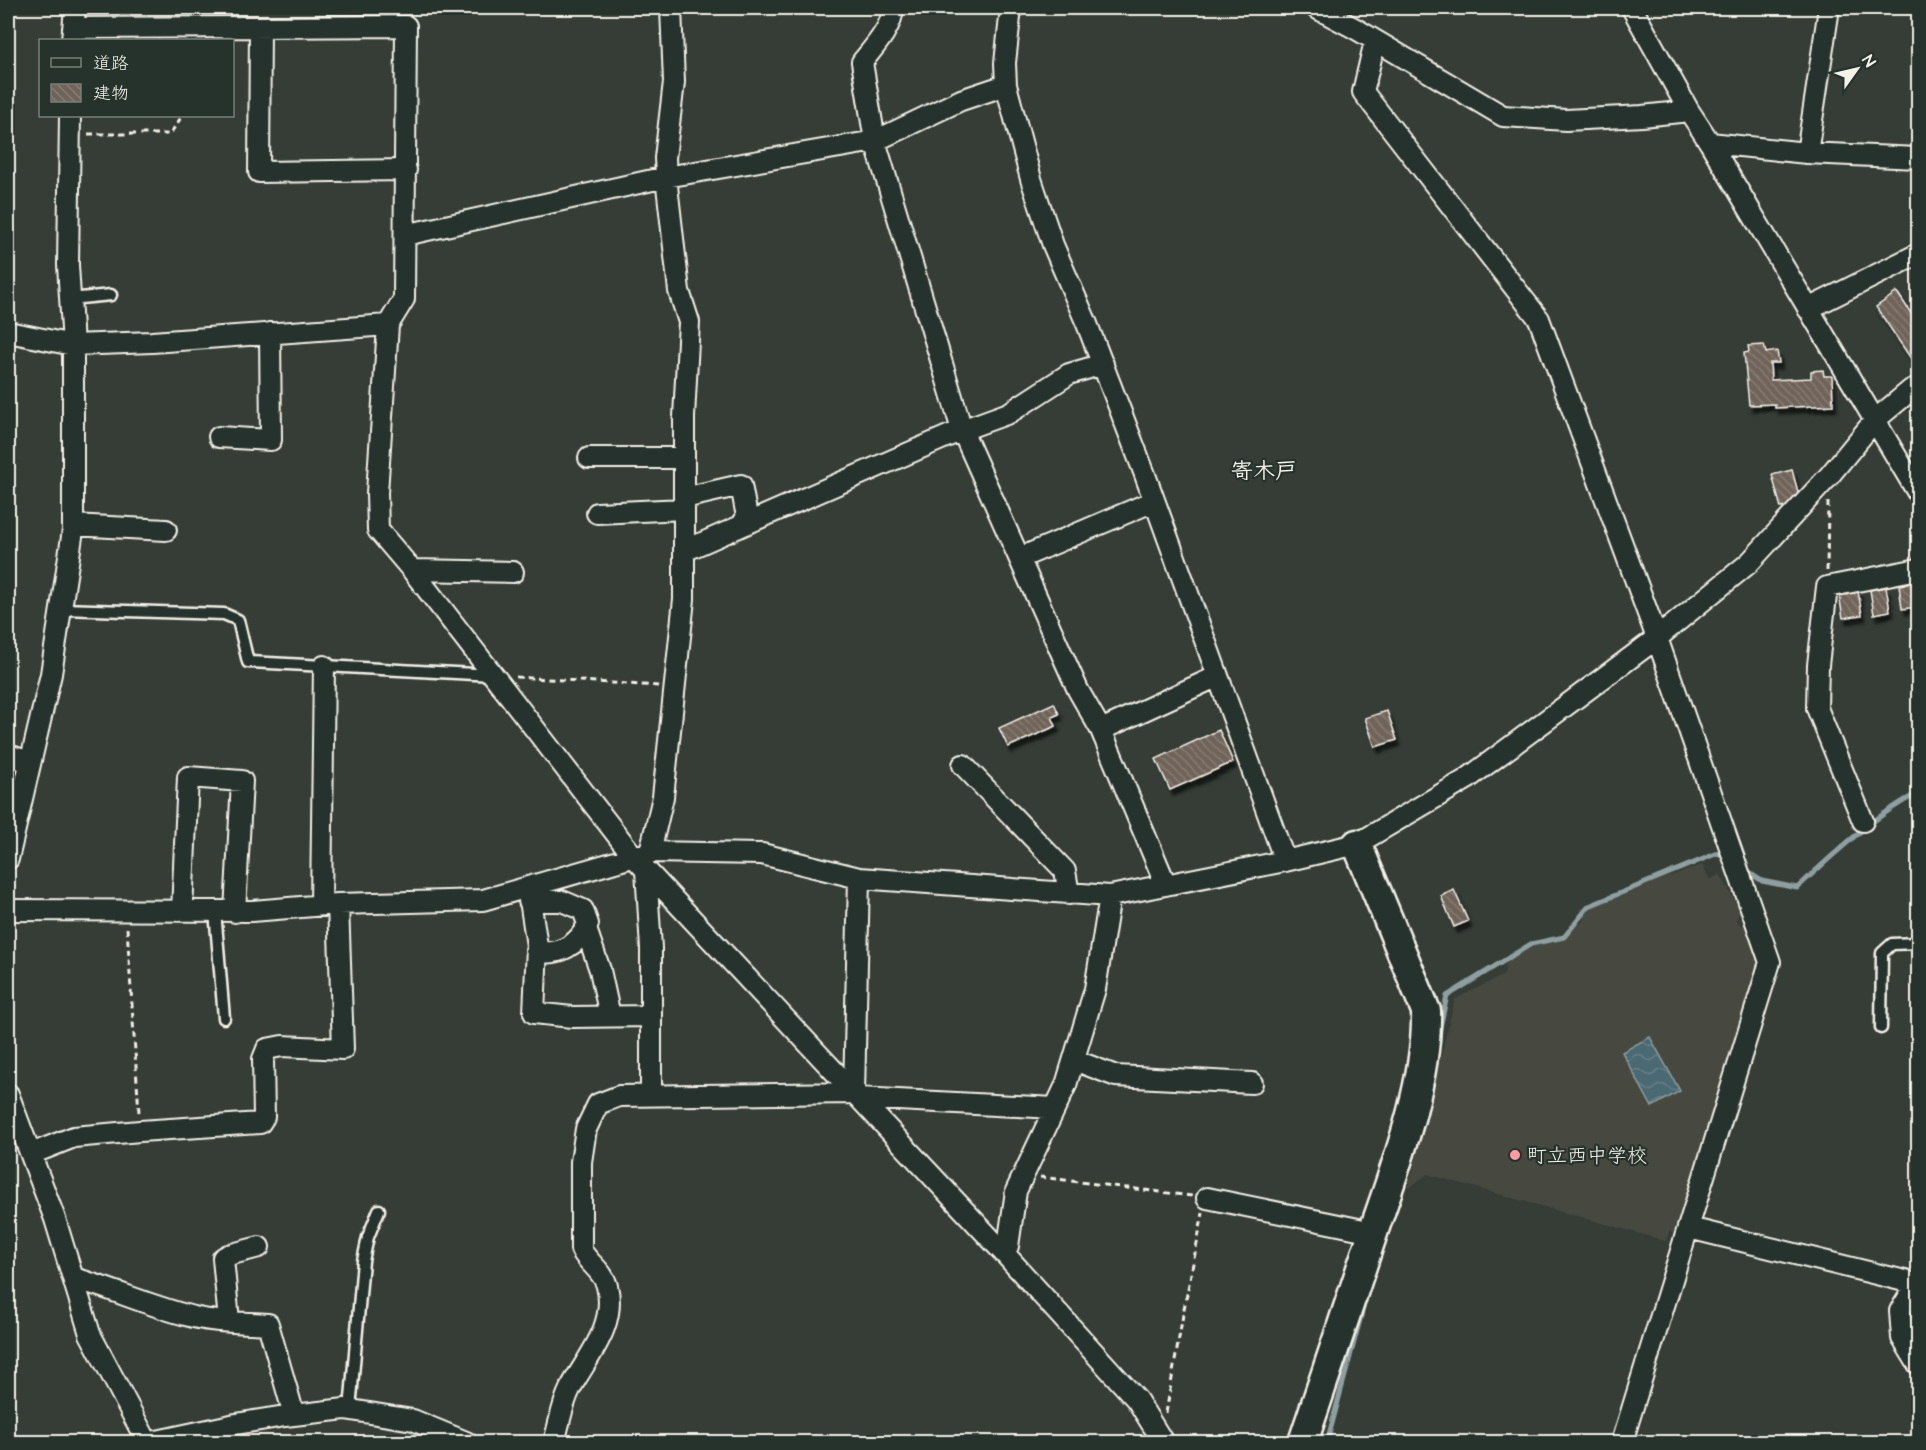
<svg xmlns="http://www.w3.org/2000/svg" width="1926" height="1450" font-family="'Architects Daughter','Klee One',sans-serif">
  <defs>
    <pattern id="water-waves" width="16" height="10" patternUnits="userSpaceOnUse" patternTransform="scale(1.5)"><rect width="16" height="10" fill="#4c6972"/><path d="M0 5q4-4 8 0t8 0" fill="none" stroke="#667f86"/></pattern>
    <pattern id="building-back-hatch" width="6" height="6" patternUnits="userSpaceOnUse" patternTransform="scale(1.5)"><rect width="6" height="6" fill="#70645a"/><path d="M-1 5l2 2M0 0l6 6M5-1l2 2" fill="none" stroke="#857b72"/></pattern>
    <filter id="shadow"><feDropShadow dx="3.5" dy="6" stdDeviation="1.5" flood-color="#0009"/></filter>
  </defs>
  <rect width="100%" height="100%" fill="#353d36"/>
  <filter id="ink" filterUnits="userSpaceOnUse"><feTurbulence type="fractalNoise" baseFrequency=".0167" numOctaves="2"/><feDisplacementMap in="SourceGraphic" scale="12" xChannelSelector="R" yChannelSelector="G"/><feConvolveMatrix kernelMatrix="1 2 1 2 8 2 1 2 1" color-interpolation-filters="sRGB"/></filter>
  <g filter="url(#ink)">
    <path fill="#474941" d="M1702 865 1710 880 1720 874 1741 911 1736 919 1741 926 1746 923 1763 966 1678 1242 1670 1230 1666 1241 1427 1174 1408 1189 1455 999 1504 975 1507 955 1513 951 1561 939 1584 920 1580 909Z"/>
    <path fill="url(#water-waves)" stroke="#8f9fa1" stroke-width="1.5" d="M1650 1037 1680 1091 1652 1107 1622 1052Z"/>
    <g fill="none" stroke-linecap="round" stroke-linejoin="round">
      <path stroke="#8f9fa1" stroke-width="5" d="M1745 870 1762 881 1797 888C1834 854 1873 816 1918 793
        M1439 1032 1447 996 1531 944 1564 937 1589 906 1718 853 1727 858
        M1327 1442 1365 1301"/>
    </g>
    <path fill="url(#building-back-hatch)" stroke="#f4f1e8" stroke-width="1.5" filter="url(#shadow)" d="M1897 292 1918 324V360L1914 363 1876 307Z
      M1764 345 1766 353 1777 351 1779 363H1770L1771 380 1811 378V371L1823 370 1824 376H1832L1833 405 1775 408V404L1749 405 1744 353 1749 352 1748 346Z
      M1792 470 1801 503 1781 508 1772 475Z
      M1918 582V607L1902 609 1899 585Z
      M1886 587 1890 611 1874 614 1870 590Z
      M1858 591 1862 615 1843 618 1839 595Z
      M1054 703 1059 714 1052 717 1056 726 1008 747 999 728Z
      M1387 711 1397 740 1375 747 1365 718Z
      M1219 730 1233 762 1170 790 1156 759Z
      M1454 890 1468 921 1454 927 1441 896Z"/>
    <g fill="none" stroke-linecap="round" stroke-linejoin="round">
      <g stroke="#f4f1e8" stroke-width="15">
        <path id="lane" d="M70 299 111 295
          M61 609 224 614 238 620 248 662 493 675
          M215 911 224 1018
          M1881 1028 1882 953 1892 944 1918 943
          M350 1410 363 1261 368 1237 379 1210"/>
      </g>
      <g stroke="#f4f1e8" stroke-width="24">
        <path id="street" d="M893 8C892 28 874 47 862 62L875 141 962 430 1078 690 1101 730
          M1011 8 1005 63 1006 85 1031 179 1053 245 1087 324 1144 472 1285 861
          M1316 8 1356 29 1503 116 1566 120 1642 116 1689 111
          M1632 8 1689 111 1710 143 1918 493
          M260 27 259 172 406 170
          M73 28 406 26 404 299 388 325 377 493 378 530 412 570 634 857 1004 1253 1137 1400 1163 1442
          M72 40 75 8
          M1375 41 1363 92 1539 319 1657 638 1770 962 1622 1442
          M1710 143 1807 153 1918 158
          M1807 153 1829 8
          M405 235 666 177 875 141 961 100 1006 85
          M1808 309 1918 254
          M8 332 73 345 152 342 388 325
          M219 437 271 440 270 333
          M589 458H684
          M597 513 684 509
          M73 525 166 530
          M741 526 962 430 1009 413 1069 374 1103 364
          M684 551 741 526 747 517 741 485 684 498
          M1020 558 1154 501
          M412 570 513 572
          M8 755 30 762
          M963 765 1065 871 1069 894
          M1863 821 1817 708 1818 665 1827 587 1918 569
          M650 852 663 797 684 599V417L689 322 679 291 666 177 665 158 674 82 671 8
          M8 859 51 674 73 530V345L68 265 70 116
          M646 870 651 948V1095
          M1166 885 1101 730 1218 676
          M528 887 537 946 534 1013 572 1017 651 1016
          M529 901H562L583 910 588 924C579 944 558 958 536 950
          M321 905 324 666
          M8 910 252 911 338 904 483 900 650 852 762 854 859 878 1110 896 1285 861 1357 844 1467 779 1657 638 1749 563 1829 476 1875 420 1911 390 1918 387
          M182 911 188 777 242 781 235 912
          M586 929 600 970 610 1016
          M1074 1060 1116 1076 1252 1083
          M8 1094 55 1219 90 1334 147 1442
          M859 1098 1055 1108
          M31 1154 74 1137 140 1131 260 1123 264 1117 263 1059 267 1049 282 1046 343 1049 338 904
          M1207 1198 1373 1232
          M1689 1228 1917 1284 1900 1311 1902 1338 1918 1364
          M1004 1253 1008 1246 1016 1191 1066 1085 1095 989 1110 896
          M74 1278C116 1290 156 1309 198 1318 220 1323 245 1322 268 1324L294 1415
          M229 1321 223 1258 228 1255 259 1247
          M152 1442 236 1424 285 1416 345 1409 413 1420 466 1442
          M554 1442C559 1425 562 1405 570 1389 587 1357 617 1326 607 1286 603 1270 587 1263 581 1249V1162L586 1129 598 1104 619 1096 854 1093 859 878"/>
      </g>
      <g stroke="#f4f1e8" stroke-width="33">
        <path id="secondary" d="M1303 1442C1327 1371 1351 1299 1375 1227 1397 1163 1428 1079 1426 1011L1357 844"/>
      </g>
      <path stroke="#f4f1e8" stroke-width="3" stroke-dasharray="6 4.5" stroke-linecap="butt" d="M88 134H170L182 116
        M1827 571 1828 502
        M516 677 659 686
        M127 928 139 1113
        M1040 1177 1192 1196
        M1166 1413 1184 1309 1203 1213"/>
      <use href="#lane" stroke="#26332d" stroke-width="10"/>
      <use href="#street" stroke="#26332d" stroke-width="20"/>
      <use href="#secondary" stroke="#26332d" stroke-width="28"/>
    </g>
  </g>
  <circle fill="#ff9aa2" stroke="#26332d" stroke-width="2" cx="1515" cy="1155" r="6"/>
  <g text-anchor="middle" stroke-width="4.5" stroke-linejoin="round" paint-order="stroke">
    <g font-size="20" fill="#f4f1e8" stroke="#26332d" text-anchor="start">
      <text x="1527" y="1162">町立西中学校</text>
    </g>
    <g font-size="22" font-weight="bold" fill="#f4f1e8" stroke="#26332d">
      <text x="1264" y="478">寄木戸</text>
    </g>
  </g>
  <rect width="1926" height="1450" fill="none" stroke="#26332d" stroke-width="30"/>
  <rect x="15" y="15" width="1896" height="1420" fill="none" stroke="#f4f1e8" stroke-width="2" filter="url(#ink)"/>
  <rect x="39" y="39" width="195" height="78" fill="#26332d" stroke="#787f78" stroke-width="1.5"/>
  <rect x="51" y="58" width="30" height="9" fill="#26332d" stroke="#787f78" stroke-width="1.5"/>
  <text x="93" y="69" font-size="18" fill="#f4f1e8">道路</text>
  <rect x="51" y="84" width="30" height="18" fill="url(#building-back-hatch)" stroke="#787f78" stroke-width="1.5"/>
  <text x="93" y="99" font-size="18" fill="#f4f1e8">建物</text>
  <g transform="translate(1857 69) rotate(56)" stroke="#26332d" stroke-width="4.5" paint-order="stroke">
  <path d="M0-4.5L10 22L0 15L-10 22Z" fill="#f4f1e8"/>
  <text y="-9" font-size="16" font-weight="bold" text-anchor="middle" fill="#f4f1e8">N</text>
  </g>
</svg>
